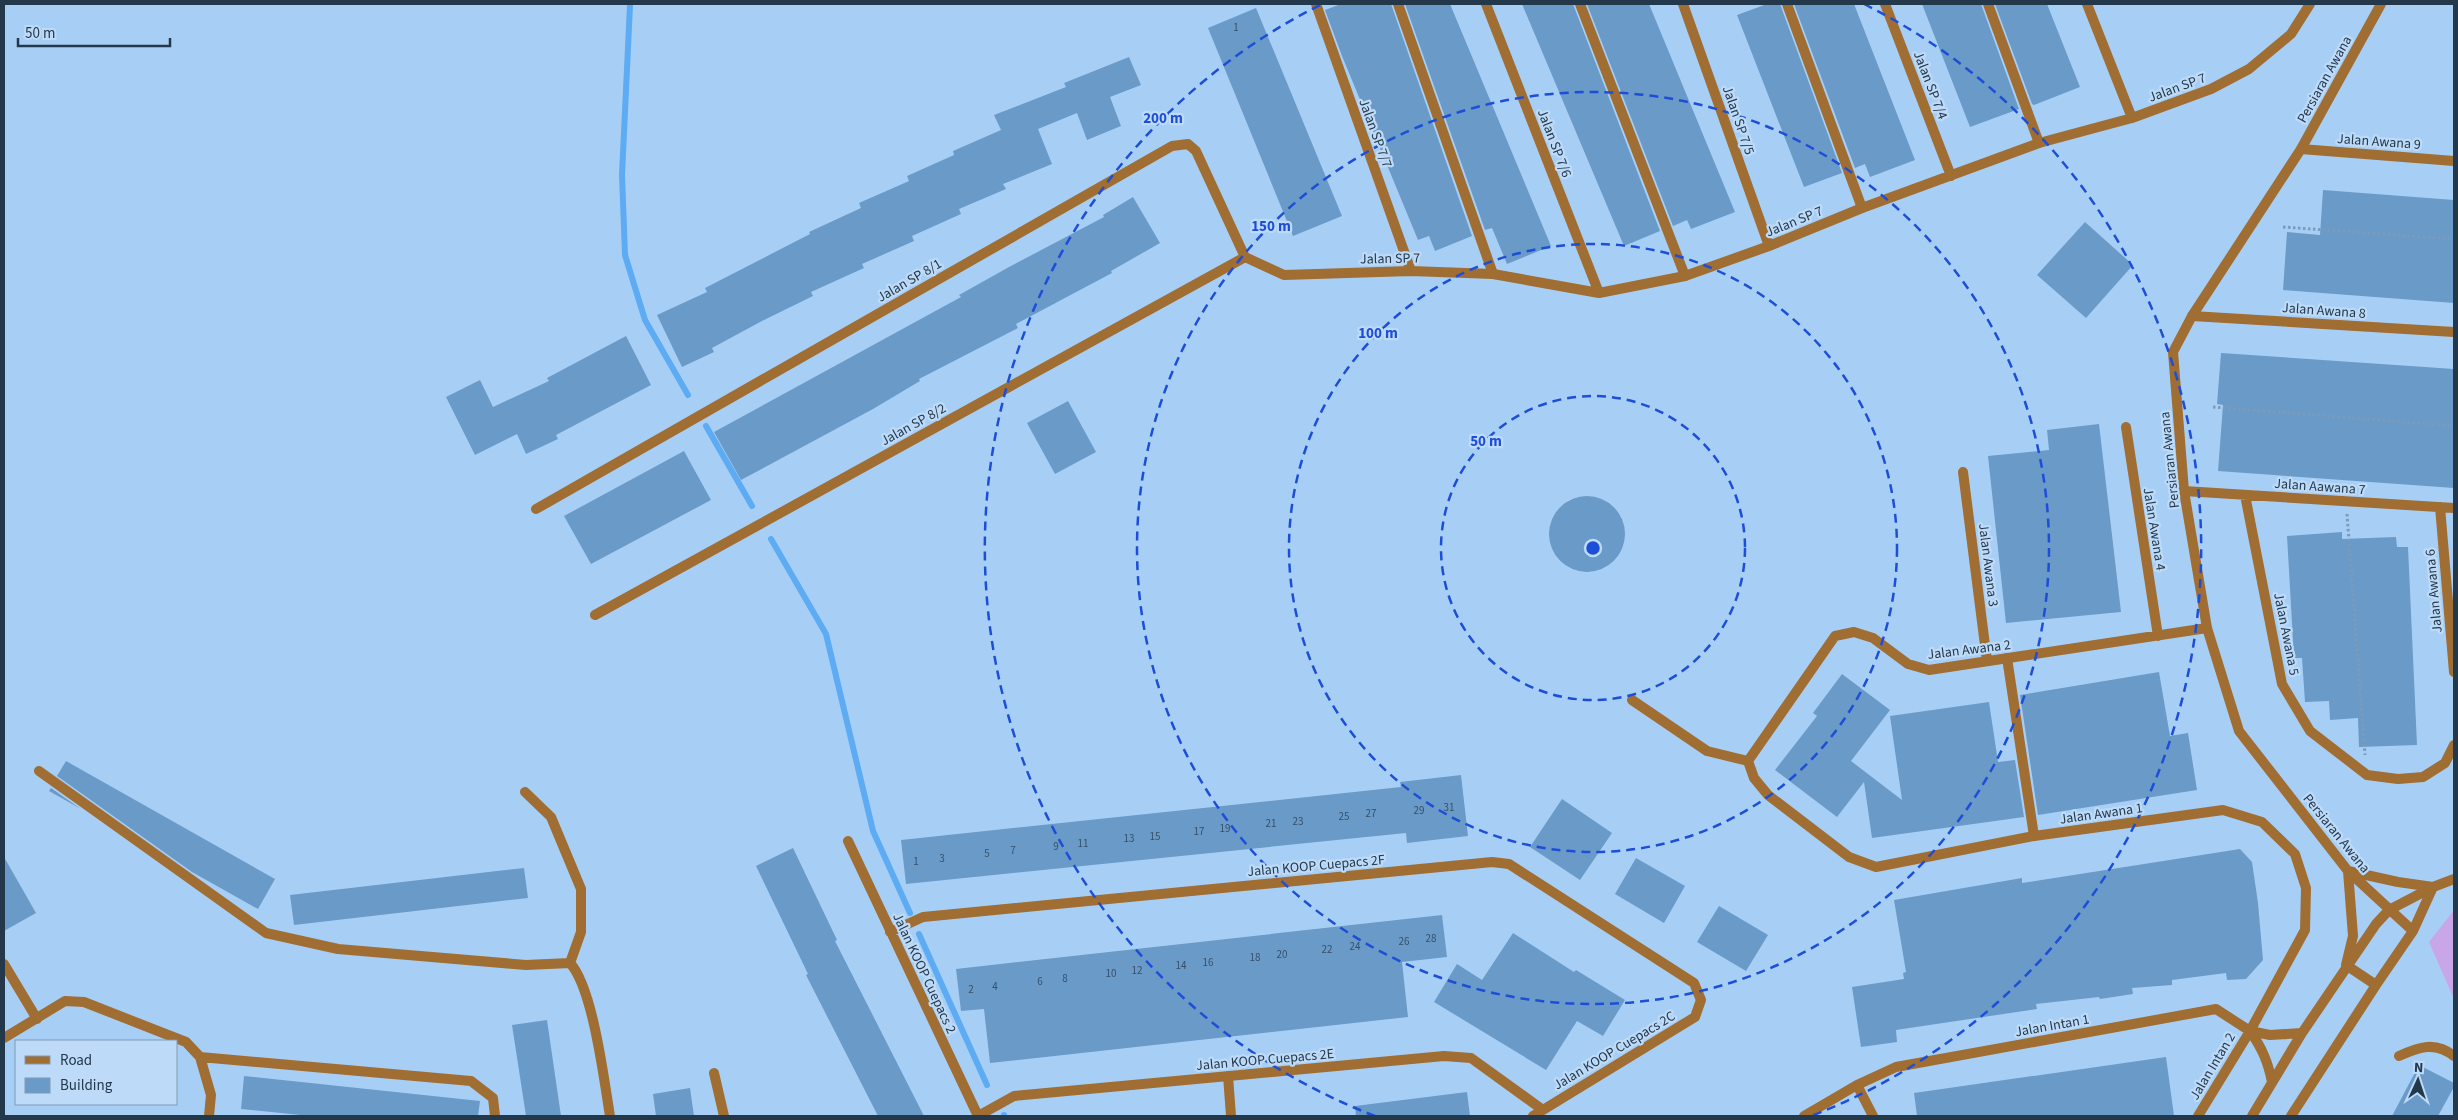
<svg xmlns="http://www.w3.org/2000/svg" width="2458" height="1120" font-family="'Source Sans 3',sans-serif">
  <rect width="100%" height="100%" fill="#a7cff6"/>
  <path fill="#c8a6e8" d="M2454 910V999L2429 942Z"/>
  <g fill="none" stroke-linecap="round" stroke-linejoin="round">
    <path stroke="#5dabf2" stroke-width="6" d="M630 5 622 175 625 255 645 320 688 395
      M706 426 752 506
      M771 539 826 634 873 831 910 913
      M919 934 987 1085
      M1004 1115V1116"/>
  </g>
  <path fill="#6a9ac8" d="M1341 4H1391L1472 236 1435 251 1429 236 1418 240 1342 56 1325 10Z
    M1405 4H1450L1551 246 1507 264 1492 228 1485 230Z
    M1522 4H1573L1660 231 1624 246Z
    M1587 4H1649L1735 212 1691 229 1687 220 1673 226Z
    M1767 4H1780L1842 173 1804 187 1737 15Z
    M1794 4H1854L1915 160 1870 177 1865 164 1855 168Z
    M1922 4H1981L2019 109 1970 127Z
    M1995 4H2047L2080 87 2034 105 2032 104Z
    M1256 8 1342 216 1293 236 1208 28Z
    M1129 57 1141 85 1110 97 1121 126 1087 140 1077 113 1038 129 1052 164 1003 184 1006 189 959 209 961 214 912 236 914 241 862 264 864 268 811 292 813 296 762 321 712 348 714 352 682 367 657 315 707 292 705 288 810 234 809 232 861 208 859 203 909 181 907 176 954 155 953 151 1001 130 994 115 1066 87 1064 83Z
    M2323 190 2454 200V303L2283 290 2287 232 2320 235Z
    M1133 197 1160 243 1111 271 1112 273 1016 324 1018 328 919 379 920 381 873 409 741 480 714 432 961 297 959 295 1009 267 1104 217 1103 215Z
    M2085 222 2133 265 2086 318 2037 275Z
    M626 336 651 385 556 435 558 439 526 454 517 434 475 455 446 397 480 380 493 407 549 381 547 378Z
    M2221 353 2454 369V488L2218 471 2223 405 2217 404Z
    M1068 401 1096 452 1055 474 1027 423Z
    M2099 424 2121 612 2006 623 1988 456 2049 450 2047 430Z
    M684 451 711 500 591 564 564 516Z
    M1549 534a38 38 0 1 1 76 0a38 38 0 1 1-76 0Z
    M2342 532V539L2396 537 2397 547H2408L2417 745 2359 747 2358 718 2330 720 2329 701 2305 702 2302 658H2294L2287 536Z
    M2159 672 2170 736 2188 733 2197 790 2038 815 2020 695Z
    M1842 674 1890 710 1851 761 1902 800 1890 716 1989 702 1998 762 2015 760 2024 817 1872 838 1864 782 1837 817 1775 770 1817 716 1813 713Z
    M66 761 275 879 258 909 192 872 57 776Z
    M1461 775 1468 836 1407 843 1406 833 906 884 901 840 1401 787 1400 782Z
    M51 788 81 809 49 791Z
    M1562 799 1612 833 1580 880 1530 847Z
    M793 848 837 940 835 941 924 1116H878L806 975 808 974 756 866Z
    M2240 849 2252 862 2258 903 2263 960 2246 979 2227 980 2226 973 2172 980V985L2132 988 2133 994 2100 999 2099 997 2036 1004 2037 1009 1896 1030 1897 1042 1861 1047 1852 987 1904 979 1903 973 1906 972 1894 900 2022 878V883Z
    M4 857 36 913 4 931Z
    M1636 858 1685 886 1664 923 1615 894Z
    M524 868 528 898 294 925 290 895Z
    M1719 906 1768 935 1746 971 1697 942Z
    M1442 915 1447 957 1402 962 1408 1017 990 1063 984 1009 961 1011 956 969Z
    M1513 933 1574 972 1576 970 1625 1000 1603 1036 1577 1021 1546 1070 1434 1002 1457 964 1482 980Z
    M547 1020 561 1116H526L512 1025Z
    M2166 1057 2174 1116H1917L1914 1093Z
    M2419 1065 2454 1083V1087L2438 1116H2392Z
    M244 1076 480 1101 478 1116H310L241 1109Z
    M690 1088 694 1116H656L653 1094Z
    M1467 1092 1470 1116H1356L1355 1106Z"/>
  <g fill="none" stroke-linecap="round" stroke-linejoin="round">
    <path stroke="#7a9bbc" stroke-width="3" stroke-dasharray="2.5 2.5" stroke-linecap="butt" d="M2283 227 2454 239
      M2213 407 2454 426
      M2347 514 2365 755"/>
    <path stroke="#a06d32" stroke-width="10" d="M1398 4 1493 274
      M1580 4 1685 276
      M1787 4 1862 208
      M1988 4 2039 143
      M2007 658 2034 836
      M1632 700 1707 751 1748 761
      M39 771 266 933 338 949 526 965 570 963C593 988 604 1080 610 1116
      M525 792 551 817 581 889V932L570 963
      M4 964 37 1019
      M4 1038 65 1001 84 1002 186 1042 200 1057 211 1095 209 1116
      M2399 1056C2419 1047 2435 1041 2454 1056
      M200 1057 471 1081 493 1098 495 1116
      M714 1073 724 1116
      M1228 1076 1231 1116"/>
    <path stroke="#a06d32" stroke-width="10" d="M1316 4 1411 271
      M1486 4 1599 293
      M1683 4 1769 246
      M1885 4 1951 176
      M2087 4 2132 118
      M2301 149 2454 161
      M1245 257 1284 275 1411 271 1493 274 1599 293 1685 276 1769 246 1862 208 2039 143 2132 118 2211 89 2249 69 2291 34 2310 4
      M2192 316 2454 332
      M2126 427 2158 636
      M1963 472 1987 661
      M2184 491 2454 508
      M2245 495 2282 684 2310 731 2367 775 2398 779 2423 777 2445 763 2454 745
      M2440 507 2454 672
      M536 509 1172 146 1188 144 1196 151 1245 257
      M595 615 1245 257
      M848 841 978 1116
      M2433 887 2454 879
      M890 932 923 917 1492 862 1509 864 1694 983 1701 1000 1695 1017 1533 1116
      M1857 1085 1873 1116
      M978 1116 1014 1096 1444 1056 1471 1058 1543 1110
      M1804 1116 1857 1085 1896 1067 2216 1009 2250 1031
      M2198 1116 2250 1031 2305 930 2306 888 2295 854 2262 822 2223 810 2034 836 1876 867 1849 857 1768 795 1754 778 1748 761 1835 636 1854 632 1873 638 1908 664 1929 670 2207 628"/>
    <path stroke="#a06d32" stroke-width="10" d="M2381 4 2301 149 2192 316 2173 352 2184 491 2207 628 2239 731 2348 871 2413 931
      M2348 871 2353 936 2346 965 2376 985
      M2348 871 2398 882 2433 887
      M2250 1031C2262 1048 2268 1062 2272 1082
      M2250 1031 2270 1035 2302 1033
      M2252 1116 2302 1033 2376 924 2389 910 2433 887
      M2291 1116 2376 985 2413 931 2433 887"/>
  </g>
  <g fill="none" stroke="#1d4ed8" stroke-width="2.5" stroke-dasharray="9 6">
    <circle cx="1593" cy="548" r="152"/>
    <circle cx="1593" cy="548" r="304"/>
    <circle cx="1593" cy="548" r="456"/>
    <path d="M1375 1116A608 608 0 0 1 1322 4M1864 4A608 608 0 0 1 1811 1116"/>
  </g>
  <g text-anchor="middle" stroke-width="4.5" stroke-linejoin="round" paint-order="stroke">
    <g font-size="11" fill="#36506a">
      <text x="1236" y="31">1</text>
      <text x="1449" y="811">31</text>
      <text x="1419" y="814">29</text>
      <text x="1371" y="817">27</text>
      <text x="1344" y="820">25</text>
      <text x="1298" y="825">23</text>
      <text x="1271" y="827">21</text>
      <text x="1225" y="832">19</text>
      <text x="1199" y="835">17</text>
      <text x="1155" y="840">15</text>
      <text x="1129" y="842">13</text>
      <text x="1083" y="847">11</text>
      <text x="1056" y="850">9</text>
      <text x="1013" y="854">7</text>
      <text x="987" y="857">5</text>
      <text x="942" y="862">3</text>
      <text x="916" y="865">1</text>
      <text x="1431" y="942">28</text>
      <text x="1404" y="945">26</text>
      <text x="1355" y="950">24</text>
      <text x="1327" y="953">22</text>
      <text x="1282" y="958">20</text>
      <text x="1255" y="961">18</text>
      <text x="1208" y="966">16</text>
      <text x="1181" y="969">14</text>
      <text x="1137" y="974">12</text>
      <text x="1111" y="977">10</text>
      <text x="1065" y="982">8</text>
      <text x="1040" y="985">6</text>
      <text x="995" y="990">4</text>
      <text x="971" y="993">2</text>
    </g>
    <g font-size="14" fill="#24384b" stroke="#bddbf8">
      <text transform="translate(2324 79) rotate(-61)" y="5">Persiaran Awana</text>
      <text transform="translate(1931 85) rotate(69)" y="5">Jalan SP 7/4</text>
      <text transform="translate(2177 87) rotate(-20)" y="5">Jalan SP 7</text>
      <text transform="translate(1739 120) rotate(71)" y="5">Jalan SP 7/5</text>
      <text transform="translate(1376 133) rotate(70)" y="5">Jalan SP 7/7</text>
      <text transform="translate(2379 141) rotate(4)" y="5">Jalan Awana 9</text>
      <text transform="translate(1555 143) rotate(69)" y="5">Jalan SP 7/6</text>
      <text transform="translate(1794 221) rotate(-22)" y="5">Jalan SP 7</text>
      <text transform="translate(1390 258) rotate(-1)" y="5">Jalan SP 7</text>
      <text transform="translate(909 280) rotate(-30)" y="5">Jalan SP 8/1</text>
      <text transform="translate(2324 310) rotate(4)" y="5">Jalan Awana 8</text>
      <text transform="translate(913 424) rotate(-29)" y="5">Jalan SP 8/2</text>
      <text transform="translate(2169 460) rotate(-96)" y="5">Persiaran Awana</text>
      <text transform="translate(2320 486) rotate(4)" y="5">Jalan Aawana 7</text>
      <text transform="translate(2155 529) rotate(81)" y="5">Jalan Awana 4</text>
      <text transform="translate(1989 565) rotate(83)" y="5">Jalan Awana 3</text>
      <text transform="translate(2433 591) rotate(-95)" y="5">Jalan Awana 6</text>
      <text transform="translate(2287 634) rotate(79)" y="5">Jalan Awana 5</text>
      <text transform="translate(1969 649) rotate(-7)" y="5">Jalan Awana 2</text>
      <text transform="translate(2101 813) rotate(-8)" y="5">Jalan Awana 1</text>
      <text transform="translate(2337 833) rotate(51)" y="5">Persiaran Awana</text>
      <text transform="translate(1316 865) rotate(-5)" y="5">Jalan KOOP Cuepacs 2F</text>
      <text transform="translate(925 973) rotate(65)" y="5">Jalan KOOP Cuepacs 2</text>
      <text transform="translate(2052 1025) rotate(-10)" y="5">Jalan Intan 1</text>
      <text transform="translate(1614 1050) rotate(-31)" y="5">Jalan KOOP Cuepacs 2C</text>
      <text transform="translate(1265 1059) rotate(-5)" y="5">Jalan KOOP Cuepacs 2E</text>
      <text transform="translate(2212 1066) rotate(-59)" y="5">Jalan Intan 2</text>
    </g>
  </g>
  <circle cx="1593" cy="548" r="8" fill="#1d4ed8" stroke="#bddbf8" stroke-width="2.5"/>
  <g font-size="15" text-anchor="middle" font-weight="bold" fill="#1d4ed8" stroke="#bddbf8" stroke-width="4.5" stroke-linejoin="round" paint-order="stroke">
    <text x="1163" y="123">200 m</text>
    <text x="1271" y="231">150 m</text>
    <text x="1378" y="338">100 m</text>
    <text x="1486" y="446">50 m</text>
  </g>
  <rect width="2458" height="1120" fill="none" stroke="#24384b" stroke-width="10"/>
  <rect x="15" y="1040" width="162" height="65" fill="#bddbf8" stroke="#809ab3"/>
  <rect x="25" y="1056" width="25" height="8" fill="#a06d32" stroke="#809ab3"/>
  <text x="60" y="1065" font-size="15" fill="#24384b">Road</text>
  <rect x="25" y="1078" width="25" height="15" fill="#6a9ac8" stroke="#809ab3"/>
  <text x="60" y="1090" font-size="15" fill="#24384b">Building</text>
  <g transform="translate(2418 1080) rotate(3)" stroke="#bddbf8" stroke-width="4" paint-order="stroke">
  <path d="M0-4L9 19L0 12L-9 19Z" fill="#24384b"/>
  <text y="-8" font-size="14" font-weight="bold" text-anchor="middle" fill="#24384b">N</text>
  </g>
  <path d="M18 38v8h152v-8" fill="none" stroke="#24384b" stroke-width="2.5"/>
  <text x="25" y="38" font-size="15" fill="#24384b" stroke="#bddbf8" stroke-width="4" paint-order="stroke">50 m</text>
</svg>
